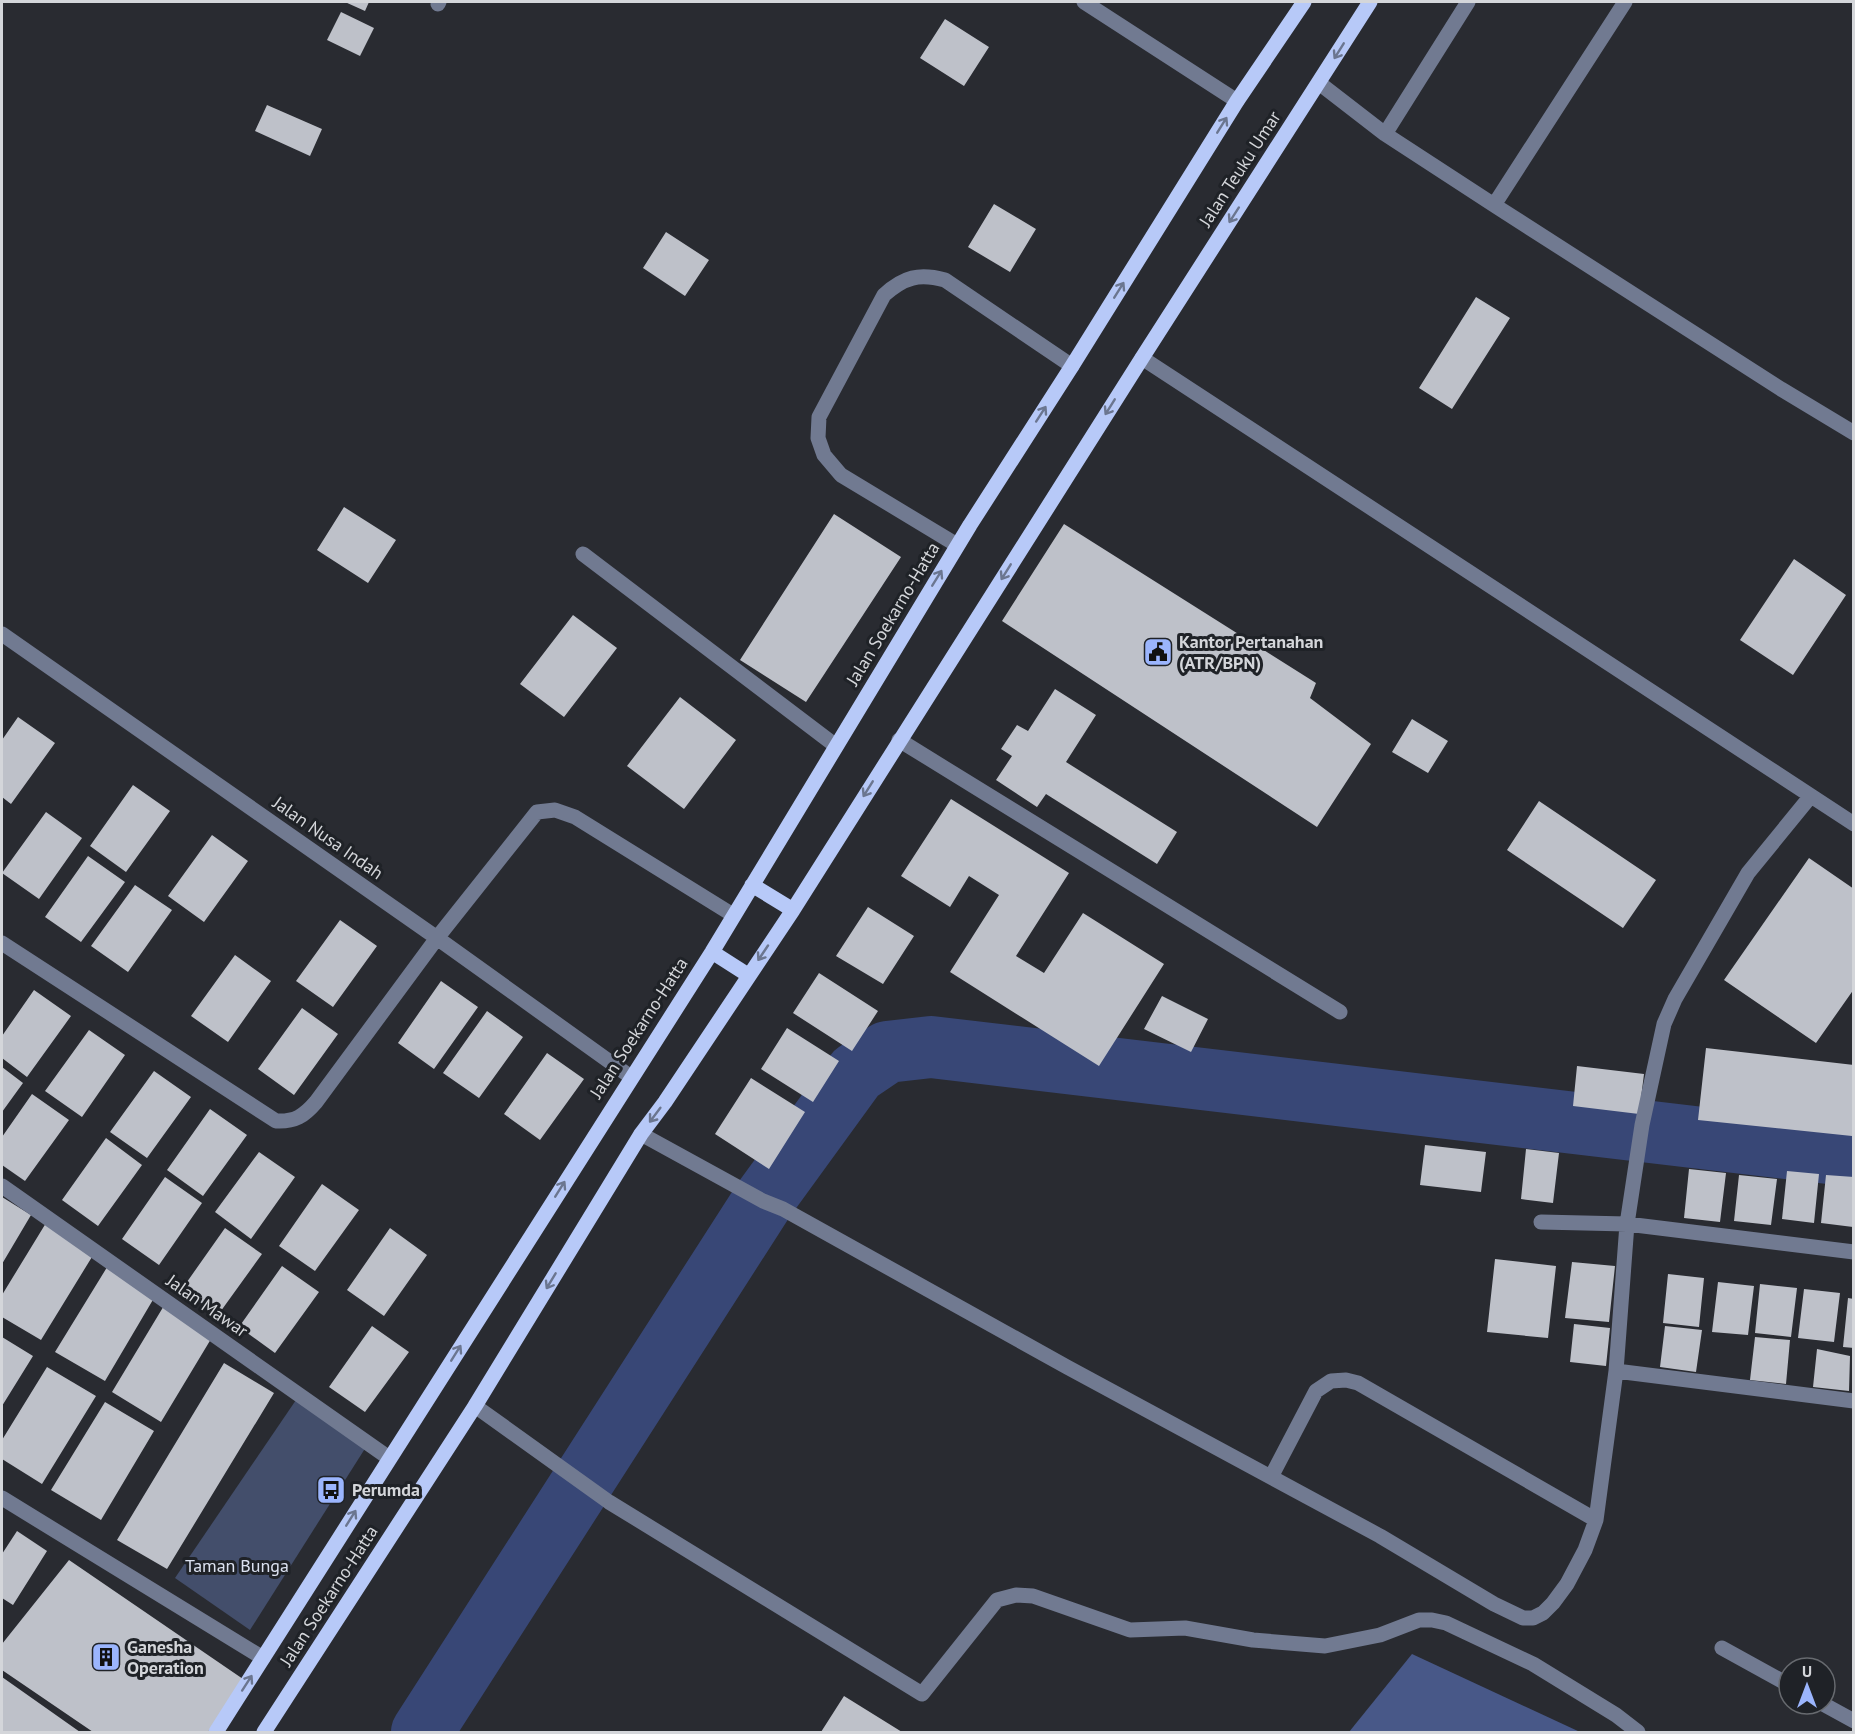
<svg xmlns="http://www.w3.org/2000/svg" width="1855" height="1734" font-family="'PT Sans',sans-serif">
  <rect width="100%" height="100%" fill="#292b31"/>
  <path fill="#434e6b" d="M296 1400 366 1447 250 1630 175 1578Z"/>
  <path fill="#485888" d="M1412 1654 1580 1732H1349Z"/>
  <g fill="none" stroke-linecap="round" stroke-linejoin="round">
    <path stroke="#384776" stroke-width="62" d="M422 1732 763 1201 856 1073 887 1052 931 1047 1854 1156"/>
  </g>
  <path fill="#bec1c9" d="M345 2H369L365 11Z
    M341 12 374 28 360 56 327 40Z
    M945 19 989 47 964 86 920 58Z
    M267 105 322 129 310 156 255 131Z
    M994 204 1036 229 1010 272 968 247Z
    M666 232 709 260 685 296 643 268Z
    M1476 297 1510 318 1452 409 1419 388Z
    M344 507 396 540 368 583 317 550Z
    M834 514 901 557 806 702 740 660Z
    M1064 524 1316 683 1310 698 1371 744 1317 827 1002 621Z
    M1794 559 1846 595 1793 675 1740 640Z
    M573 615 617 648 564 717 520 684Z
    M1055 689 1096 715 1066 762 1177 832 1157 864 1046 794 1037 807 996 780 1012 756 1001 749 1017 725 1028 731Z
    M680 697 736 740 684 809 627 766Z
    M18 717 55 743 11 804 2 797V740Z
    M1412 719 1448 741 1428 773 1392 752Z
    M133 785 170 811 126 872 90 846Z
    M951 799 1069 873 1016 956 1044 973 1083 913 1164 964 1099 1066 950 972 999 895 969 876 950 907 901 876Z
    M1539 801 1656 880 1623 928 1507 850Z
    M46 812 82 838 39 899 2 873Z
    M212 835 248 861 204 922 168 896Z
    M88 856 125 882 81 942 45 917Z
    M1809 858 1854 889V989L1816 1043 1724 980Z
    M135 885 172 910 128 972 91 946Z
    M868 907 914 936 883 984 836 956Z
    M340 920 377 946 333 1007 296 981Z
    M235 955 271 981 228 1042 191 1016Z
    M819 973 878 1011 852 1051 793 1013Z
    M441 981 478 1007 434 1069 398 1043Z
    M34 990 71 1016 27 1077 2 1058V1036Z
    M1162 996 1208 1019 1191 1052 1144 1029Z
    M302 1008 338 1034 294 1095 258 1069Z
    M487 1011 523 1037 479 1098 443 1073Z
    M787 1028 839 1061 813 1102 761 1069Z
    M89 1030 125 1055 82 1117 45 1091Z
    M1706 1048 1854 1065 1852 1136 1698 1120Z
    M547 1053 584 1079 540 1140 504 1114Z
    M1577 1066 1644 1074 1639 1114 1573 1106Z
    M2 1067 23 1083 2 1112Z
    M154 1071 191 1097 147 1158 110 1132Z
    M751 1078 805 1112 769 1169 715 1134Z
    M32 1094 69 1120 25 1181 2 1165V1137Z
    M210 1109 247 1135 203 1196 167 1170Z
    M106 1138 142 1165 98 1226 62 1200Z
    M1425 1145 1486 1152 1481 1192 1420 1185Z
    M1526 1149 1559 1153 1553 1203 1521 1199Z
    M259 1152 295 1177 251 1239 215 1212Z
    M1689 1169 1726 1173 1720 1222 1684 1218Z
    M1787 1171 1819 1174 1814 1223 1782 1219Z
    M1739 1175 1777 1179 1771 1225 1734 1221Z
    M1826 1175 1854 1177 1853 1227 1821 1223Z
    M165 1177 202 1203 159 1265 122 1239Z
    M322 1184 359 1210 315 1271 279 1246Z
    M2 1197 31 1215 2 1264Z
    M46 1223 95 1252 41 1340 2 1317V1295Z
    M225 1228 262 1254 218 1315 182 1289Z
    M390 1228 427 1255 384 1316 347 1290Z
    M1495 1259 1556 1266 1548 1338 1487 1332Z
    M1572 1262 1615 1266 1609 1322 1565 1318Z
    M109 1264 154 1298 105 1381 55 1352Z
    M282 1266 319 1292 275 1353 239 1327Z
    M1668 1274 1704 1278 1699 1327 1663 1323Z
    M1718 1282 1754 1286 1748 1335 1712 1332Z
    M1760 1284 1797 1288 1791 1337 1755 1333Z
    M1804 1289 1840 1293 1834 1342 1798 1338Z
    M1848 1298 1854 1299V1348L1843 1347Z
    M165 1304 211 1339 161 1422 112 1392Z
    M1574 1324 1610 1328 1606 1366 1570 1362Z
    M372 1326 409 1352 365 1412 329 1387Z
    M1665 1326 1702 1330 1696 1372 1660 1367Z
    M2 1337 33 1356 2 1406Z
    M1755 1337 1790 1340 1786 1384 1750 1380Z
    M1817 1349 1850 1356 1849 1391 1813 1387Z
    M224 1363 274 1393 167 1569 117 1540Z
    M47 1367 96 1396 42 1484 2 1459V1440Z
    M105 1402 154 1431 101 1520 51 1490Z
    M17 1531 47 1551 13 1605 2 1598V1554Z
    M69 1560 243 1679 208 1732H93L2 1670V1644Z
    M2 1677 80 1732H2Z
    M844 1696 902 1732H821Z"/>
  <g fill="none" stroke-linecap="round" stroke-linejoin="round">
    <path stroke="#717a91" stroke-width="15" d="M1084 2 1237 101
      M438 4 439 2
      M1319 83 1385 134 1494 205 1781 389 1854 433
      M1385 134 1468 2
      M1494 205 1625 2
      M1142 358 1854 824
      M957 545 841 475 824 455 818 438 819 417 884 295C904 277 919 273 945 280L1072 366
      M583 554 836 746
      M2 634 437 938 631 1077
      M899 740 1340 1012
      M1810 797 1748 873 1675 999 1664 1024 1642 1125 1627 1224 1616 1371 1854 1401
      M2 943 276 1121C295 1122 304 1116 316 1102L437 938 537 812 555 810 575 817 733 915
      M641 1134 763 1201 783 1209 1067 1367 1380 1536 1494 1604 1523 1618H1533L1543 1613 1553 1603 1567 1584 1585 1550 1596 1520 1616 1371
      M2 1186 389 1458
      M1541 1222 1627 1224 1854 1252
      M475 1406 609 1502 922 1694 997 1600 1016 1595 1033 1596 1130 1630 1185 1628 1253 1640 1325 1646 1380 1635 1419 1620H1432L1446 1623 1533 1664 1616 1715 1638 1732
      M1271 1477 1316 1391 1331 1381 1346 1380 1358 1383 1596 1520
      M2 1498 263 1658
      M1722 1648 1789 1685
      M1823 1704 1854 1721"/>
    <path stroke="#b7c9f8" stroke-width="15" d="M752 885 793 910
      M712 952 748 975
      M216 1732 712 952 970 525 1072 366 1237 101 1304 2
      M264 1732 475 1406 641 1134 665 1102 793 910 1142 358 1370 2"/>
  </g>
  <defs><path id="oneway-shaft" d="M-6 0H5M1.5-3L5.5 0L1.5 3" fill="none" stroke-width="1.6" stroke-linecap="round" stroke-linejoin="round" transform="scale(1.5)"/></defs>
  <g stroke="#6b7690">
    <use href="#oneway-shaft" transform="translate(1339 51) rotate(122)"/>
    <use href="#oneway-shaft" transform="translate(1222 125) rotate(-58)"/>
    <use href="#oneway-shaft" transform="translate(1234 215) rotate(123)"/>
    <use href="#oneway-shaft" transform="translate(1119 290) rotate(-58)"/>
    <use href="#oneway-shaft" transform="translate(1110 407) rotate(122)"/>
    <use href="#oneway-shaft" transform="translate(1041 414) rotate(-57)"/>
    <use href="#oneway-shaft" transform="translate(1006 572) rotate(122)"/>
    <use href="#oneway-shaft" transform="translate(937 578) rotate(-58)"/>
    <use href="#oneway-shaft" transform="translate(868 789) rotate(122)"/>
    <use href="#oneway-shaft" transform="translate(763 953) rotate(124)"/>
    <use href="#oneway-shaft" transform="translate(655 1115) rotate(127)"/>
    <use href="#oneway-shaft" transform="translate(560 1189) rotate(-58)"/>
    <use href="#oneway-shaft" transform="translate(551 1281) rotate(121)"/>
    <use href="#oneway-shaft" transform="translate(456 1353) rotate(-58)"/>
    <use href="#oneway-shaft" transform="translate(351 1518) rotate(-58)"/>
    <use href="#oneway-shaft" transform="translate(247 1683) rotate(-57)"/>
  </g>
  <defs>
    <g id="civic-square" transform="scale(1.5)"><rect x="-9" y="-9" width="18" height="18" rx="4" fill="#9bb5fd" stroke="#1f2227"/><path d="M-.6-6.5H3V-4.5H.6V-3L4-1V1h2V6H-6V1h2V-1L-.6-3ZM-1.2 2.5V6h2.4V2.5Z" fill="#111"/></g>
    <g id="bus-square" transform="scale(1.5)"><rect x="-9" y="-9" width="18" height="18" rx="4" fill="#9bb5fd" stroke="#1f2227"/><path d="M-5-6H5V4H4V6H2V4H-2V6H-4V4H-5ZM-3.5-4V0h7V-4ZM-3.5 1.2v1.5H-2V1.2ZM2 1.2v1.5H3.5V1.2Z" fill="#111"/></g>
    <g id="building-square" transform="scale(1.5)"><rect x="-9" y="-9" width="18" height="18" rx="4" fill="#9bb5fd" stroke="#1f2227"/><path d="M-4-6H4V6H1V3H-1V6H-4ZM-2.5-4.3h1.7v1.8h-1.7ZM.8-4.3h1.7v1.8H.8ZM-2.5-1h1.7V.8h-1.7ZM.8-1h1.7V.8H.8Z" fill="#111"/></g>
  </defs>
  <g fill-rule="evenodd">
    <use href="#civic-square" x="1158" y="652"/>
    <use href="#bus-square" x="331" y="1490"/>
    <use href="#building-square" x="106" y="1657"/>
  </g>
  <g text-anchor="middle" stroke-width="6" stroke-linejoin="round" paint-order="stroke">
    <g font-size="18" fill="#d4d6da" stroke="#1f2227">
      <text transform="translate(1240 169) rotate(-57)" y="6">Jalan Teuku Umar</text>
      <text transform="translate(893 614) rotate(-59)" y="6">Jalan Soekarno-Hatta</text>
      <text transform="translate(328 838) rotate(35)" y="6">Jalan Nusa Indah</text>
      <text transform="translate(639 1028) rotate(-57)" y="6">Jalan Soekarno-Hatta</text>
      <text transform="translate(207 1306) rotate(35)" y="6">Jalan Mawar</text>
      <text transform="translate(329 1596) rotate(-57)" y="6">Jalan Soekarno-Hatta</text>
    </g>
    <g font-size="18" font-weight="bold" fill="#d4d6da" stroke="#1f2227" text-anchor="start">
      <text x="1179" y="648">Kantor Pertanahan<tspan x="1179" dy="21">(ATR/BPN)</tspan></text>
      <text x="352" y="1496">Perumda</text>
      <text x="127" y="1653">Ganesha<tspan x="127" dy="21">Operation</tspan></text>
    </g>
    <g font-size="18" fill="#dce2f1" stroke="#1f2227">
      <text x="237" y="1572">Taman Bunga</text>
    </g>
  </g>
  <rect width="1855" height="1734" fill="none" stroke="#d4d6da" stroke-width="6"/>
  <g transform="translate(1807 1686)"><circle r="28" fill="#1f2227" stroke="#676a6f" stroke-width="1.5"/>
  <path d="M0-4.5L10 22L0 15L-10 22Z" fill="#9bb5fd"/>
  <text y="-9" font-size="16" font-weight="bold" text-anchor="middle" fill="#d4d6da">U</text>
  </g>
</svg>
